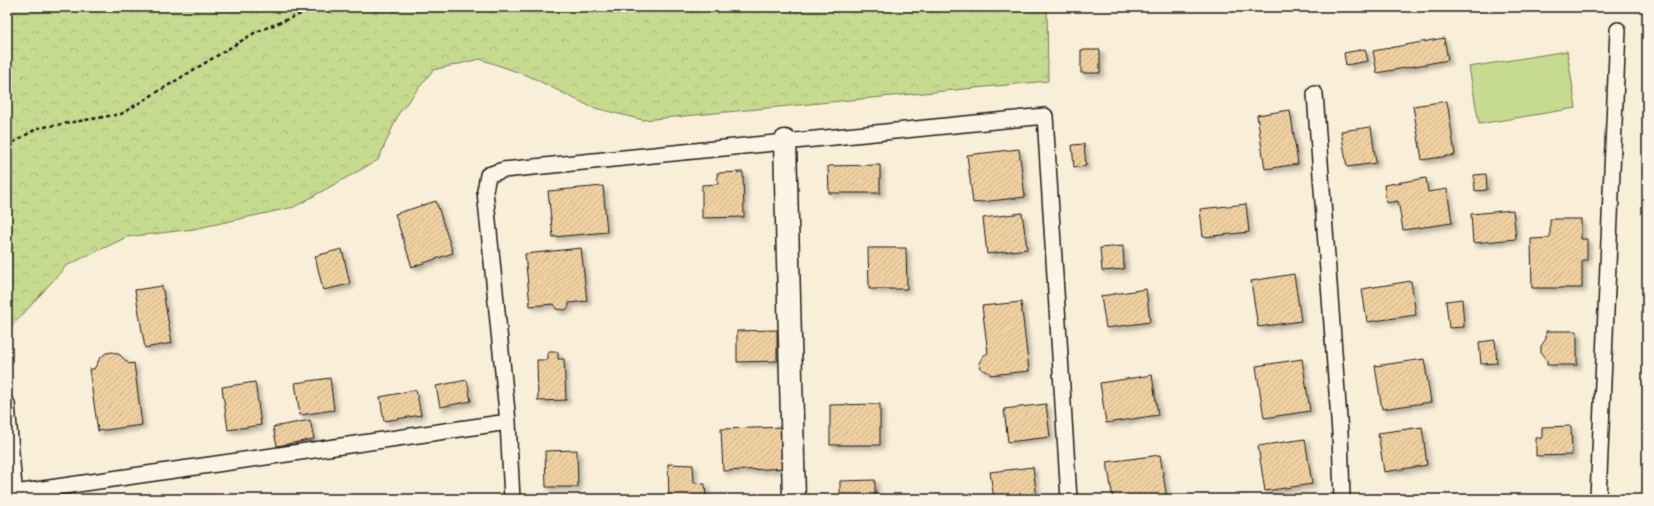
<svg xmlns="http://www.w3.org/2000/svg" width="1654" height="506" font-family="'Playpen Sans',sans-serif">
  <defs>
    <pattern id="forest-crowns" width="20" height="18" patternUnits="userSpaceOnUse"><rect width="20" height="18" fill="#c6db90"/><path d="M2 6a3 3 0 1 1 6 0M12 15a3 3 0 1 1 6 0" fill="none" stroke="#aabb7c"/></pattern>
    <pattern id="building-hatch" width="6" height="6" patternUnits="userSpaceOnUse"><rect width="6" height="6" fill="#efd0a1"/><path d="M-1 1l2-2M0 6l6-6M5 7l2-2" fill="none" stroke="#ccb28a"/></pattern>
    <filter id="shadow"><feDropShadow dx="3.5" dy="3.5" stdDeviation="2" flood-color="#0004"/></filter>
  </defs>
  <rect width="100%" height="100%" fill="#f9eed7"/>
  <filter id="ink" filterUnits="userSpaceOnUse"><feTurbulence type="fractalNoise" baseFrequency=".025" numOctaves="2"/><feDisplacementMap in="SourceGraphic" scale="8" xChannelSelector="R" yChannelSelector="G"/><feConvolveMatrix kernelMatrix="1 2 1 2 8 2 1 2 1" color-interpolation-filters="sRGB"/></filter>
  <g filter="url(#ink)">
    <path fill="url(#forest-crowns)" stroke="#717c56" d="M7 7H1047L1048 81 643 120 591 107 529 76 480 59 433 70 399 113 378 160 294 207 194 229 127 237 66 266 7 332Z"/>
    <path fill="#c6db90" stroke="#717c56" d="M1567 51 1576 108 1479 124 1469 67Z"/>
    <path fill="url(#building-hatch)" stroke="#1c1c1c" filter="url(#shadow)" d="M1444 38 1448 60 1377 73 1373 51Z
      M1365 49 1368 61 1346 65 1344 53Z
      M1081 50H1100V73H1081Z
      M1447 101 1455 155 1422 160 1413 106Z
      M1290 110 1298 164 1265 169 1257 115Z
      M1371 127 1376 163 1347 167 1341 131Z
      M1084 144 1086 166 1074 167 1072 145Z
      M1019 149 1025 197 973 203 967 155Z
      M880 165V193H829L828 166Z
      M743 172 744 217 702 218V185L718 184 717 173Z
      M1486 174 1487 190 1475 191 1474 175Z
      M1426 178 1428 192 1447 189 1452 223 1403 230 1398 201 1386 203 1384 185Z
      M603 186 607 232 553 237 548 191Z
      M436 201 453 253 412 267 395 214Z
      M1246 204 1249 232 1203 237 1200 209Z
      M1513 210 1516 239 1473 243 1471 214Z
      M1022 213 1027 249 987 254 983 218Z
      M1550 219H1581V239H1587V260H1582V288H1532L1531 239 1550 238Z
      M1123 246 1124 269 1102 271 1100 248Z
      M581 248 587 301 569 303 568 308 564 310 556 309 554 304 530 306 525 254Z
      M868 248H906L907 289H869Z
      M342 249 350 284 323 290 315 256Z
      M1294 274 1301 321 1258 327 1251 281Z
      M1411 281 1416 315 1367 322 1362 289Z
      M162 286 172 343 145 348 135 290Z
      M1146 289 1150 322 1106 328 1101 296Z
      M1462 299 1464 327 1449 328 1446 301Z
      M1021 302 1029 371 990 375V373L981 369 979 363 983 356 988 353 982 306Z
      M777 330V361L737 362V331Z
      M1546 331H1577V365H1547V360L1541 353V346L1546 339Z
      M1495 340 1497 363 1481 364 1479 342Z
      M113 352 120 355 129 364 134 363 142 425 98 431 89 369H94L100 358 106 353Z
      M548 352H558V359H564L566 400 538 401 537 360H548Z
      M1302 359 1310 411 1264 418 1256 366Z
      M1424 359 1431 402 1382 409 1375 366Z
      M1152 375 1158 415 1106 423 1100 383Z
      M330 378 334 410 300 415 295 383Z
      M467 380 471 401 440 407 436 386Z
      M255 382 261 425 228 430 222 387Z
      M416 390 421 415 384 421 380 397Z
      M880 404V445H830V405Z
      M1046 404 1050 437 1008 442 1004 409Z
      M310 420 314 439 277 446 273 427Z
      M1571 426 1572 455 1536 456V438H1542V427Z
      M788 427 789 468 723 471 721 429Z
      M1422 427 1427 465 1384 472 1378 433Z
      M1305 439 1312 484 1265 491 1258 446Z
      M577 450 578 487H546L545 451Z
      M1160 455 1167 499H1113L1107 462Z
      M668 464 693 465 694 483 705 484 706 499H669Z
      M1033 467 1037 499H994L990 472Z
      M875 480V499H840V481Z
      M1428 498H1464V499H1428Z"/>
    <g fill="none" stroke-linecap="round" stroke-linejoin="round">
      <g stroke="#1c1c1c" stroke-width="18">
        <path id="service" d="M1315 94 1340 433 1342 499
          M7 404 15 499
          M15 493 508 422
          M512 499 508 422 485 191 488 175 503 170 1045 116 1069 499
          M1598 499 1618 30"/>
      </g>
      <g stroke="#1c1c1c" stroke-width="25">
        <path id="minor" d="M785 141 794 499"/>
      </g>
      <path stroke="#1c1c1c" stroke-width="2.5" stroke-dasharray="4 3" stroke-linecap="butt" d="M7 146 38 128 121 114 256 32 318 7"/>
      <use href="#service" stroke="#fcf5e5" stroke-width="15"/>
      <use href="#minor" stroke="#fcf5e5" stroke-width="22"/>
    </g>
  </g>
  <rect width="1654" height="506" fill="none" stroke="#fcf5e5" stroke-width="24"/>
  <rect x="12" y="12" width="1630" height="482" fill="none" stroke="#1c1c1c" stroke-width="1.5" filter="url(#ink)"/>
</svg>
